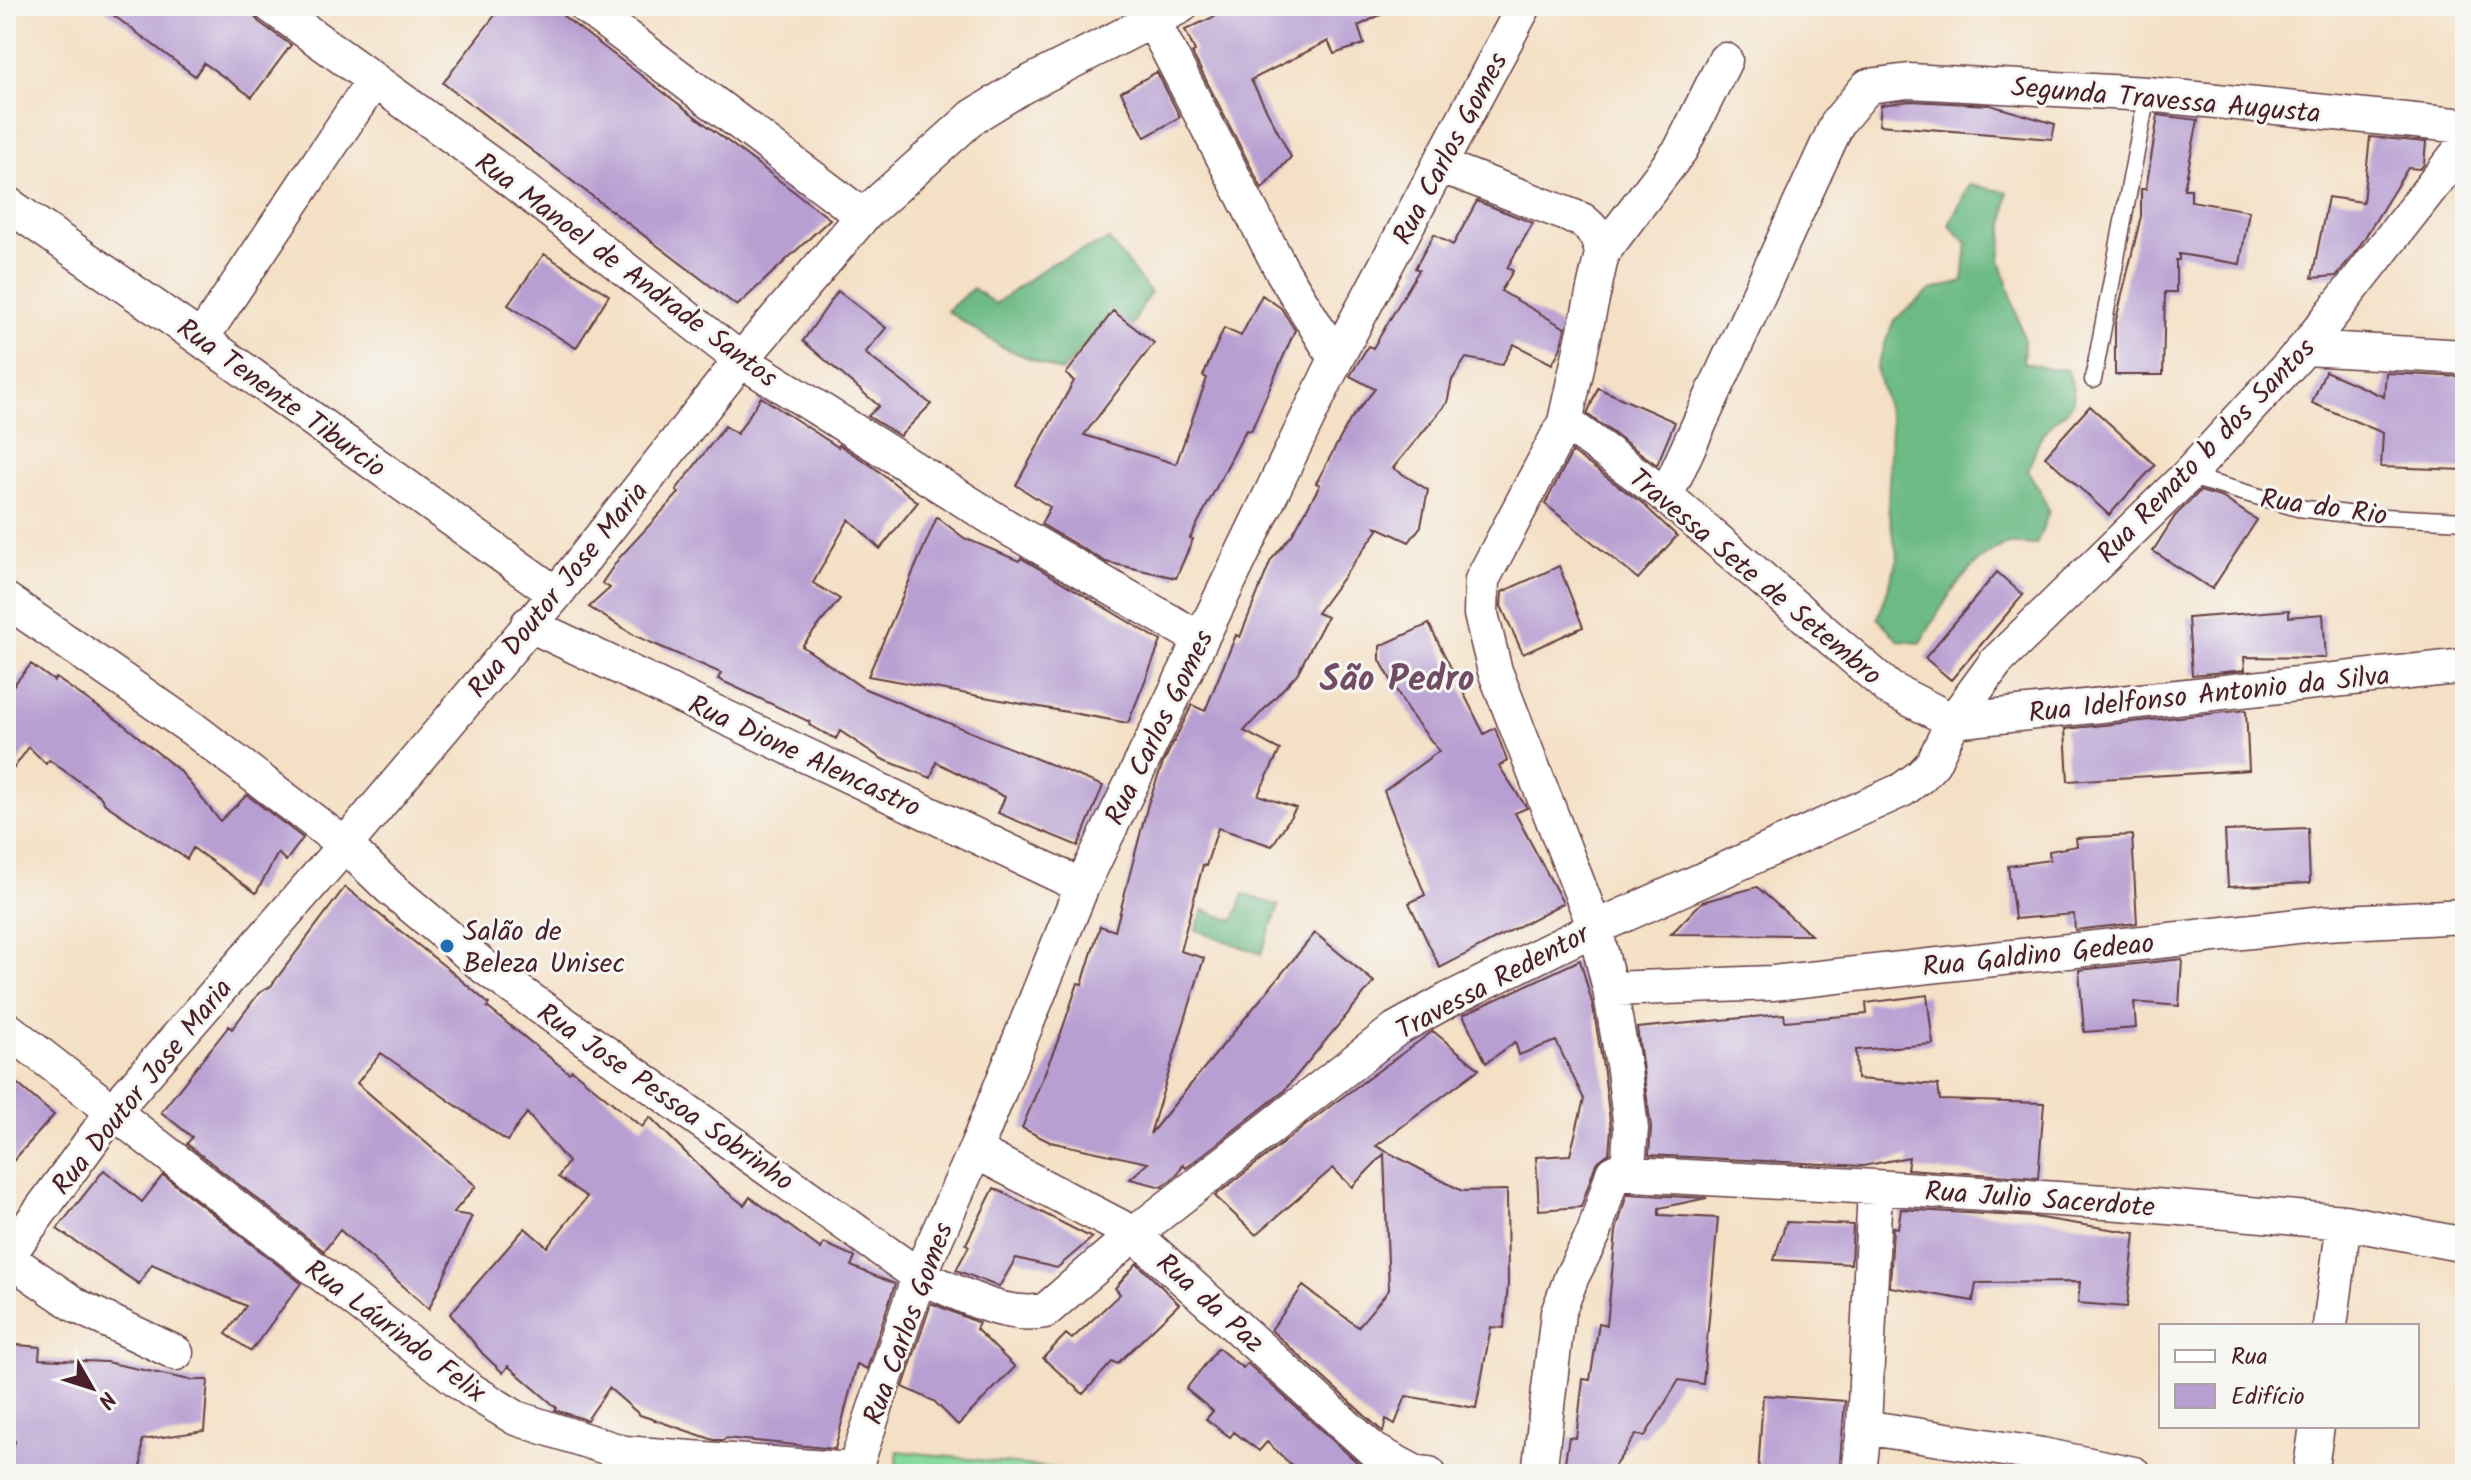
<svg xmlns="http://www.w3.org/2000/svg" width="2471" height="1480" font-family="Kalam,sans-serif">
  <rect width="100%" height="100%" fill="#f6f6f2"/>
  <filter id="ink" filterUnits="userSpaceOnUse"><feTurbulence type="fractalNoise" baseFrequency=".0125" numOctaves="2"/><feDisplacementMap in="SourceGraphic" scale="16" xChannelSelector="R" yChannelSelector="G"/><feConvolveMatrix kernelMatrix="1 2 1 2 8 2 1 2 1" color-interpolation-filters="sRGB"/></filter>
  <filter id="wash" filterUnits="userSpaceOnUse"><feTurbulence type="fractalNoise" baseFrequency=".006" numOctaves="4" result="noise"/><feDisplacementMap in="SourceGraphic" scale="32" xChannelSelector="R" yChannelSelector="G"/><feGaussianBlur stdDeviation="1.8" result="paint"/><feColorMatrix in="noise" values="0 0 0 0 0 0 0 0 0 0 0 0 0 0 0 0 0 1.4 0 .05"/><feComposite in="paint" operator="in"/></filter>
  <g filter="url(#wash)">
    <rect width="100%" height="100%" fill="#f4e0c5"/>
    <path fill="#86da9d" stroke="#687c64" stroke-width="2" d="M898 1451 1103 1474H895Z"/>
    <path fill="#6cba84" stroke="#5b6c58" stroke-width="2" d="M1969 185 2008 192 2000 259 2024 339 2023 362 2049 369H2067C2085 415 2062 405 2041 437 2035 446 2032 461 2028 472L2040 490 2049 511 2036 545C2027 545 2013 542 2005 545 1968 558 1939 610 1921 643L1899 641 1878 618 1898 559 1888 509 1891 422 1876 368 1894 320 1931 290 1963 282 1967 243 1949 225Z
      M1109 240 1150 292 1132 326 1113 312 1062 372 1000 346 947 311 973 288 995 304 1052 263Z
      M1244 894 1279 906 1261 954 1196 930 1203 910 1234 921Z"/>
    <g id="blocks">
      <path fill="#b89fd2" d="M101 6H251L253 15 259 22 291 45 252 97 204 63 195 76Z
        M502 6H550L830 219 737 306 443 83Z
        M1237 6H1398L1358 26 1364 44 1334 54 1328 41 1251 80 1291 157 1262 189 1192 53 1195 51 1185 30Z
        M1157 72 1180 117 1145 137 1121 92Z
        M1910 101 1990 105 2055 124 2052 139 1879 125 1881 105Z
        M2158 115 2198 120 2184 189H2191V201L2249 211 2240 264 2179 254V260H2176V292H2165L2163 375H2115V324L2141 216V189H2146Z
        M2370 137 2426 142 2424 164 2420 169 2408 168 2359 247 2336 276 2312 278 2328 197 2363 202Z
        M1477 201 1533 223 1507 268 1513 271 1501 291 1565 328 1560 350 1552 364 1514 344 1502 365 1466 358 1452 380 1447 403 1393 468 1428 490 1421 526 1409 542 1375 526 1378 530 1317 613 1327 617 1297 674 1244 731 1280 750 1258 795 1296 808 1272 846 1218 828 1206 866 1203 865 1180 951 1204 958 1150 1134 1315 933 1374 982 1283 1092 1186 1168 1183 1165 1178 1174 1162 1187 1130 1179 1148 1163 1050 1142 1022 1128 1061 1033 1078 983 1082 984 1100 926 1115 931 1148 804 1163 763 1192 705 1205 711 1236 635 1240 637 1271 560 1292 535 1320 485 1316 483 1350 420 1375 389 1350 376 1368 346 1373 348 1419 270 1415 268 1434 234 1453 245Z
        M544 254 609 295 576 348 508 305Z
        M838 291 886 328 865 353 931 404 900 436 868 416 879 406 803 341Z
        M1262 295 1281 308 1295 330 1251 431 1246 430 1190 538 1193 539 1176 578 1106 562 1041 524 1050 507 1016 485 1074 381 1066 374 1113 311 1154 343 1084 435 1176 464 1207 378 1203 376 1224 328 1241 336Z
        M2325 371 2384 397 2386 373 2465 377V470L2381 467 2383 433 2312 403Z
        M1598 388 1675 422 1657 465 1587 414Z
        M761 397 838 447 839 445 872 466 918 502 880 549 849 519 813 583 840 599 802 646 863 688 1103 786 1078 846 998 813 1005 797 936 762 931 778 882 759 840 731 836 739 809 725 810 722 718 679 721 673 636 636 589 607 610 588 602 583 619 558 679 493 676 490 725 426 737 434Z
        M2090 406 2155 465 2109 515 2045 456Z
        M1572 452 1642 503 1677 536 1638 579 1545 504Z
        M2200 491 2223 498 2257 520 2212 589 2153 551 2175 516Z
        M937 517 964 538 1019 561 1021 558 1161 641 1128 723 868 676Z
        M1559 566 1583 627 1523 654 1501 606 1502 592Z
        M1997 572 2023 595 1951 680 1925 658Z
        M2289 610V617L2323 614 2326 658 2244 657 2245 670 2192 675 2188 618Z
        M1429 624 1484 734 1495 728 1507 761 1499 766 1527 808 1515 813 1563 903 1440 968 1409 903 1425 895 1384 791 1439 751 1408 711 1380 660V646Z
        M31 664 54 681 56 678 123 724 181 772 220 821 247 795 303 838 286 861 278 853 256 893 193 848 187 859 105 804 100 796 49 760 46 764 29 747 6 779V694Z
        M2246 710 2249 770 2068 781 2065 729Z
        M2308 828 2310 883 2228 887 2225 831Z
        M2132 835 2137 923 2075 930 2074 914 2015 919 2008 866 2050 860 2049 851 2077 846 2076 838Z
        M345 887 447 968 489 1004 487 1007 569 1073 572 1070 642 1127 650 1117 717 1184 744 1205 750 1197 821 1249 824 1243 855 1257 851 1266 895 1284 867 1369 857 1364 835 1449 725 1438 724 1440H714L640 1415 609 1388 587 1420 555 1410 557 1408 508 1366 503 1373 483 1354 450 1314 525 1228 547 1247 587 1197 558 1177 568 1162 527 1113 507 1141 381 1053 357 1083 476 1186 453 1213 472 1216 429 1309 340 1230 324 1251 187 1144 192 1137 161 1112 229 1026 232 1029 259 993 271 986Z
        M1757 887 1811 935 1671 934 1702 902Z
        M2182 959 2179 1006 2134 1002 2136 1028 2084 1032 2079 970Z
        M1580 960 1593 1006 1604 1073 1611 1129 1609 1153 1596 1163 1581 1207 1539 1210 1536 1157 1570 1155 1584 1099 1556 1041 1519 1055 1515 1042 1486 1063 1463 1015Z
        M1927 995 1933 1044 1856 1050 1857 1079 1938 1085 1940 1100 2044 1103 2038 1178 1907 1169 1909 1157 1863 1166 1649 1155 1651 1127 1637 1028 1784 1014 1785 1021 1867 1014 1866 1003Z
        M1433 1031 1479 1069 1376 1146 1462 1191 1507 1190 1508 1284 1504 1328 1491 1327 1476 1408 1406 1396 1395 1424 1386 1419 1383 1432 1271 1330 1303 1286 1358 1327 1389 1290 1384 1154 1352 1187 1333 1168 1256 1235 1215 1196 1333 1104Z
        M6 1074 54 1115 6 1169Z
        M104 1170 142 1202 163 1175 301 1283 251 1351 226 1334 246 1306 152 1264 139 1284 57 1229Z
        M994 1188 1092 1238 1057 1268 1016 1258 999 1287 956 1270 969 1246 966 1244Z
        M1627 1194 1707 1198 1659 1208V1215L1718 1218 1703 1384 1679 1380 1645 1436 1636 1435 1609 1474H1563L1569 1437 1576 1438 1583 1379 1590 1380 1599 1323 1607 1325 1616 1231Z
        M1901 1209 2034 1217 2135 1233 2127 1307 2078 1303 2080 1282 1976 1283 1973 1301 1890 1287 1893 1227 1898 1228Z
        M1786 1222 1853 1225 1851 1264 1774 1260Z
        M1137 1263 1179 1304 1117 1364 1113 1361 1083 1394 1043 1358 1066 1334 1072 1339 1120 1294 1115 1288Z
        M931 1303 979 1323 976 1329 1015 1367 958 1425 934 1401 903 1387Z
        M6 1344 40 1347 39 1359 106 1362 190 1380H208L204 1431 142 1440 141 1474H7L15 1441 6 1440Z
        M1218 1348 1243 1368 1247 1363 1360 1465 1371 1472V1474H1301L1267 1442 1259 1451 1234 1432 1230 1437 1206 1419 1213 1411 1186 1389Z
        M1763 1395 1845 1401 1839 1474H1758Z"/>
    </g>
  </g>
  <g filter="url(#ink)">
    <use href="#blocks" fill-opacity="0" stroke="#643c42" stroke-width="2"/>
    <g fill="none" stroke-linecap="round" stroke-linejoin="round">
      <g stroke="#643c42" stroke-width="19">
        <path id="service" d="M2093 380 2147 94
          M2187 476 2298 508 2364 516 2465 521"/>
      </g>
      <g stroke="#643c42" stroke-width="37">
        <path id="minor" d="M271 6 492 165 741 360 1010 529 1200 639
          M585 6 863 216
          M1153 21 1281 269 1336 359
          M1439 165 1582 220C1594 229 1599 238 1602 253L1565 422 1482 580 1481 614 1495 671 1595 928 1610 989 1624 1070 1631 1129 1628 1166 1613 1173 1594 1233 1572 1276 1558 1313 1539 1474
          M6 203 201 339 556 594
          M1602 253 1681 149 1725 60
          M201 339 374 80
          M2305 348 2465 357
          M1565 422 1666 496 1890 689 1953 721 2465 666
          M1666 496 1838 122 1868 86 1909 81 2147 94 2465 126
          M6 600 193 729 345 845 390 888 487 969 919 1276C958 1292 1002 1319 1045 1311L1134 1234 1396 1029 1448 1000 1595 928 1902 790 1921 776 1933 763 1953 721 1996 662 2187 476 2305 348 2465 144
          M528 624 1082 886
          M1610 989 1773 983 2325 923 2465 916
          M6 1028 469 1389 516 1418 624 1453 853 1470
          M975 1151 1134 1234 1373 1450 1414 1472 1429 1474
          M1613 1173 1875 1187 2120 1203 2344 1222 2465 1245
          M6 1257 77 1306 176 1353
          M6 1258 114 1110 345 845 556 594 741 360 863 216 974 116 1023 86 1181 6
          M2330 1326 2344 1222
          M1864 1427 2042 1455 2134 1474
          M853 1474 919 1276 975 1151 1082 886 1336 359 1524 6
          M1859 1474 1864 1427 1875 1187
          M2310 1474 2317 1426"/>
      </g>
      <use href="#service" stroke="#fff" stroke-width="16"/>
      <use href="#minor" stroke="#fff" stroke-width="34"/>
    </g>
  </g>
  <circle fill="#1f6fb2" stroke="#f6f6f2" stroke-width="3" cx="447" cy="946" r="8"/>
  <g text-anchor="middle" stroke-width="6" stroke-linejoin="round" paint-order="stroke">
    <g font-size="28" fill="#4a1f2b" stroke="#f6f6f2">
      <text transform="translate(2166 99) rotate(5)" y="10">Segunda Travessa Augusta</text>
      <text transform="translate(1449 148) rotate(-62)" y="10">Rua Carlos Gomes</text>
      <text transform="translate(627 269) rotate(37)" y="10">Rua Manoel de Andrade Santos</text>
      <text transform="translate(282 397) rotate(36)" y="10">Rua Tenente Tiburcio</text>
      <text transform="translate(2205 450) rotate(-46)" y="10">Rua Renato b dos Santos</text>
      <text transform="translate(2324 506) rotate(8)" y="10">Rua do Rio</text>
      <text transform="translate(1756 576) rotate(40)" y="10">Travessa Sete de Setembro</text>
      <text transform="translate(557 589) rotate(-51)" y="10">Rua Doutor Jose Maria</text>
      <text transform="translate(2209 693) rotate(-6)" y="10">Rua Idelfonso Antonio da Silva</text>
      <text transform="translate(1158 727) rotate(-64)" y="10">Rua Carlos Gomes</text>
      <text transform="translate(805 755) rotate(25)" y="10">Rua Dione Alencastro</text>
      <text transform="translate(2038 954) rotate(-6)" y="10">Rua Galdino Gedeao</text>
      <text transform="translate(1492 981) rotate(-28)" y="10">Travessa Redentor</text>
      <text transform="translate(141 1086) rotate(-51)" y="10">Rua Doutor Jose Maria</text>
      <text transform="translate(666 1096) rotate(35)" y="10">Rua Jose Pessoa Sobrinho</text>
      <text transform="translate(2040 1198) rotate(4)" y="10">Rua Julio Sacerdote</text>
      <text transform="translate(1211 1302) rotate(42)" y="10">Rua da Paz</text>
      <text transform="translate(907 1323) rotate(-70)" y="10">Rua Carlos Gomes</text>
      <text transform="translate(396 1330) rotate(37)" y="10">Rua Láurindo Felix</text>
    </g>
    <g font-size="28" fill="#4a1f2b" stroke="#f6f6f2" text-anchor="start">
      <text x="463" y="940">Salão de<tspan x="463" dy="32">Beleza Unisec</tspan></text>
    </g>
    <g font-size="36" font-weight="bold" fill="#704c65" stroke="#f6f6f2">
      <text x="1397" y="690">São Pedro</text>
    </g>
  </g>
  <rect width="2471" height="1480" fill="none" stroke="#f6f6f2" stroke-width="32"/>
  <rect x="2159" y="1324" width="260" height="104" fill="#f6f6f2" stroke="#b1a0a2" stroke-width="2"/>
  <rect x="2175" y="1350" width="40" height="12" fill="#ffffff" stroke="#b1a0a2" stroke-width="2"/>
  <text x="2231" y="1364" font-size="24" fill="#4a1f2b">Rua</text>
  <rect x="2175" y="1384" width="40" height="24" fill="#b89fd2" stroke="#b1a0a2" stroke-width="2"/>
  <text x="2231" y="1404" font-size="24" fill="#4a1f2b">Edifício</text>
  <g transform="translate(92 1388) rotate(129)" stroke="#f6f6f2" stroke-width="6" paint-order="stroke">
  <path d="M0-6L14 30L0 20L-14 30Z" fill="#4a1f2b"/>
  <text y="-12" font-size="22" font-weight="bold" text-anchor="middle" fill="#4a1f2b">N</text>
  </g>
</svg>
